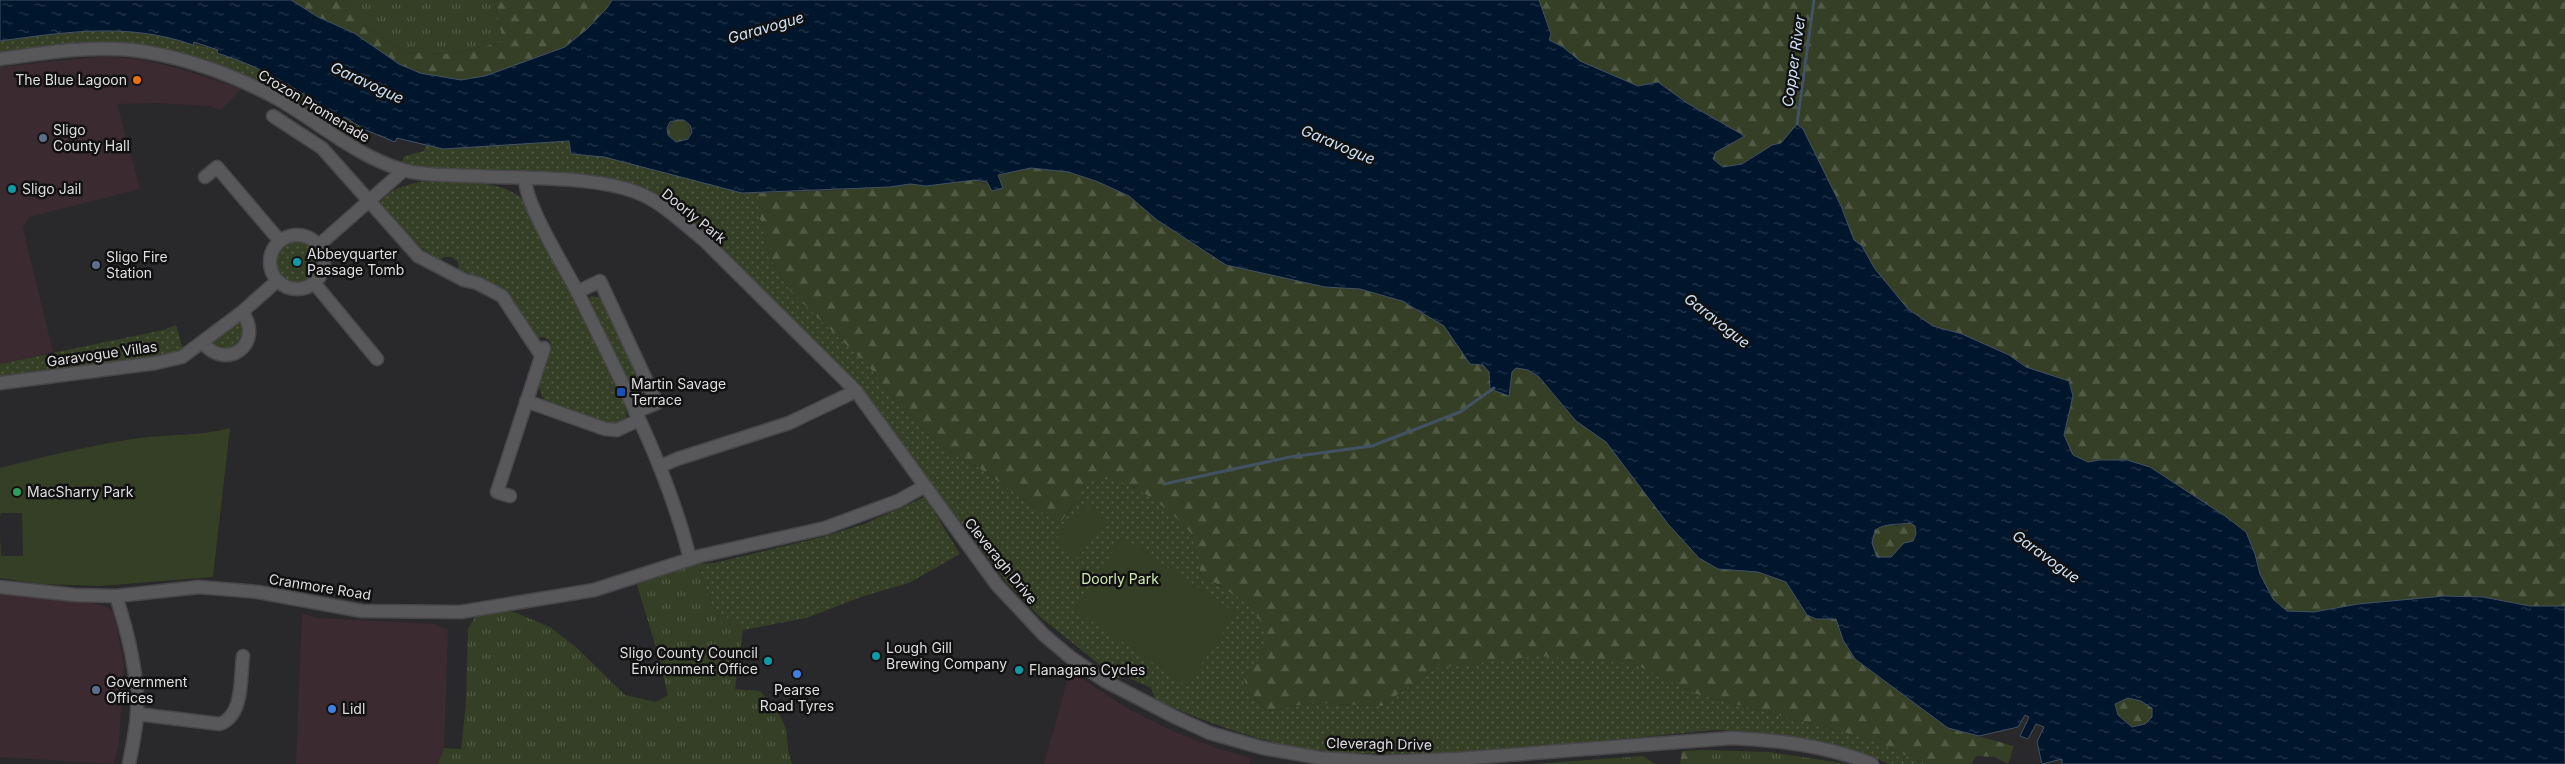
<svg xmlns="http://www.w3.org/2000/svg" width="2565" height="764" font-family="Inter,sans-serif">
  <defs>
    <pattern id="grass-tufts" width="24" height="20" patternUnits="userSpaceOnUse" patternTransform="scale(1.25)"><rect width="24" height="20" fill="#343f25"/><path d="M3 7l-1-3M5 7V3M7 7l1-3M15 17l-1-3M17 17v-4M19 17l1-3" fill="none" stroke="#515a44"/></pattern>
    <pattern id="forest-firs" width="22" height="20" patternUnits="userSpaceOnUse" patternTransform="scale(1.25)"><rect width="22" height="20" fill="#343f25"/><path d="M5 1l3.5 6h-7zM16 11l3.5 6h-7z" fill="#515a44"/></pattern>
    <pattern id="park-dots" width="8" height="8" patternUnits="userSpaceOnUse" patternTransform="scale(1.25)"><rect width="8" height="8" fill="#343f25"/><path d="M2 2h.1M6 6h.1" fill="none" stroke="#515a44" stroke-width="1.8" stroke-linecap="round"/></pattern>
    <pattern id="water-ripples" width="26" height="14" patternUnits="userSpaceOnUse" patternTransform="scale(1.25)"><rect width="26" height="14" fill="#00162d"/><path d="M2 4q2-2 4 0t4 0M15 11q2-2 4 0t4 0" fill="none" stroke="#25374b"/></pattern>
  </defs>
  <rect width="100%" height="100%" fill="#29282a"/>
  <path fill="#3c2a31" d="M106 56 142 60 178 68 241 89 221 110 209 106 157 103 117 104 140 189 29 217 23 228 53 352 0 364V67Z
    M0 588 68 596 110 608 114 612 124 665 119 742 114 764 0 757Z
    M302 613 317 618 434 624 448 630 444 748 438 764H296Z
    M1070 671 1127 708 1168 729 1216 748 1251 758 1250 764H1044Z"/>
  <path fill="url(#grass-tufts)" d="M342 0H494L503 42 451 54 404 52 365 26Z
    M697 564 712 606 743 630 735 689 760 691C769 701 780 712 784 724 789 736 786 751 792 764H438L444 748 461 749 466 702 468 628 476 616 499 609 514 612 550 627 576 647 625 695 656 702 668 695 658 654 637 585 649 578Z
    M1706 750 1769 752 1848 764H1706Z
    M1643 756 1655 764H1533Z"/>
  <path fill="url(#forest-firs)" d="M291 0H342L365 26 404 52 451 54 503 42 494 0H612L607 8 587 29 565 47 485 76 461 80 420 73 399 64 354 33 318 17Z
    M1539 0H2565V606H2530L2483 597 2444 596 2358 604 2314 612 2287 611 2273 599 2260 574 2255 554 2225 516 2150 467 2099 460 2088 462 2073 455 2064 435 2069 381 2026 367 2009 355 1962 334 1933 326 1908 309 1875 269 1862 246 1854 240 1841 206 1803 129 1797 125 1781 143 1772 145 1741 164 1723 167 1713 159 1716 152 1744 137 1687 103 1658 82 1638 86 1580 61 1563 47 1549 40 1551 34Z
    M668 131a11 11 0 1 1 22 0a11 11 0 1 1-22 0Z
    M1031 168 1068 172 1096 181 1129 196 1157 220 1226 265 1325 287 1360 289 1402 301 1444 326 1470 363 1483 365 1509 395 1512 372 1516 368 1528 370 1539 377 1576 421 1606 442 1668 524 1700 558 1718 569 1758 572 1786 582 1807 615 1816 619H1836L1843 640 1855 659 1948 728 2014 746 2008 764 1995 757 1976 756 1972 764H1925L1868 739 1696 694 1634 664 1435 668 1382 706 1312 703 1267 711 1248 691 1244 679 1265 644 1221 586 1201 576 1193 536 1134 487 1102 479 1089 483 1061 522 1053 520 976 466 949 452 910 419 869 367 790 291 770 259 758 211V193L841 190 910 184 926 186 975 180 1002 188 998 175Z
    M1910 523 1915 526 1916 534 1913 541 1904 543 1891 557H1877L1872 543 1875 530 1888 524 1896 526Z
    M2128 698 2141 701 2152 708V717L2145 724 2132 727 2118 715 2115 704Z
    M1706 750V764H1680L1682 751Z"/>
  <path fill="url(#park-dots)" d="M110 29 142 31 218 50 217 53C267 69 299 90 342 119L344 117 366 130 357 143 207 64 44 47 0 53V41L83 30Z
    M569 141 571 154 604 157 742 193H758V211L770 259 790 291 869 367 910 419 949 452 976 466 1053 520 1062 522C1068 514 1084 486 1091 482 1119 467 1176 513 1192 535 1199 544 1199 565 1201 576 1225 589 1269 610 1265 642 1264 653 1250 669 1244 679L1248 691 1267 711 1312 703 1382 706 1435 668 1539 656 1634 664 1696 694 1868 739 1925 764H1889L1855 750 1811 740 1757 732 1716 730C1609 739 1502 755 1395 754 1365 753 1334 754 1305 749 1252 739 1203 722 1155 699L1151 688 1127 677 1116 678 1039 616 1007 583 892 432 644 191 416 168 401 164 404 156 424 151 425 146 465 148Z
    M425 181C460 183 501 177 527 203L627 408 626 420 617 426 606 424 546 402C531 383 543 363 551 344 547 335 541 337 533 339L508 296 468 278 465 271H459L458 262C453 256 447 255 440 260L421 248 390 215 385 214 378 206C387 189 407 184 425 181Z
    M274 262a23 23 0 1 1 46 0a23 23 0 1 1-46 0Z
    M591 296 600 298 645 390 640 397H635L588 300Z
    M240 320 243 336C235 349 224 354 212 342Z
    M176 325 183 349 164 357 0 378V364L163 330Z
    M925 497 960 554 909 583 864 596 806 618 743 630 712 606 697 564 714 563 822 537 864 524Z"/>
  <path fill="#343f25" d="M230 428 213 577 100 586 41 584 0 578V531L1 556H23L22 513H1L0 518V468C46 456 92 445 139 438 169 434 201 436 230 428Z
    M1083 504 1106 520 1078 558 1055 541Z
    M1123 537 1236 613 1187 686 1074 609Z"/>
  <path fill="url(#water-ripples)" stroke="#435263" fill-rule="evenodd" d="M0 0H291L318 17 354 33 399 64 420 73 461 80 485 76 565 47 587 29 607 8 612 0H1539L1551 34 1549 40 1563 47 1580 61 1638 86 1658 82 1687 103 1745 136 1716 152 1713 159 1723 167 1742 164 1772 145 1781 143 1797 124 1803 129 1841 206 1854 240 1862 246 1875 269 1908 309 1933 326 1962 334 2009 355 2026 367 2069 381 2073 396 2064 435 2073 455 2088 462 2099 460H2127L2150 467 2225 516 2246 532 2255 554 2260 574 2273 599 2287 611 2314 612 2358 604 2444 596 2483 597 2530 606H2565V764H2062V759L2042 764 2037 742 2044 727 2036 724 2028 739 2020 736 2029 717 2025 715 2018 727 1979 736 1948 728 1855 659 1843 640 1836 619H1816L1807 615 1786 582 1758 572 1718 569 1699 558 1668 524 1606 442 1576 421 1539 377 1528 370 1516 368 1512 372 1509 396 1490 389 1489 372 1483 365 1470 364 1444 326 1402 301 1360 289 1325 287 1226 265 1157 220 1129 196 1096 181 1068 172 1031 168 998 175 1003 188 992 191 987 182 975 180 926 186 910 184 890 187 742 193 604 157 571 154 569 141 443 149 397 138 395 142 366 130 344 117 342 120C298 90 268 69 217 53L218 50 194 42 193 45C129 22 66 32 0 41ZM678 120H684L690 125 692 132 688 139 676 142 668 135 667 128 670 122ZM1910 523 1915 526 1916 534 1913 541 1904 543 1891 557H1877L1872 543 1875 530C1886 523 1897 525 1910 523ZM2128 698 2141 701 2152 708V717L2145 724 2132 727 2118 715 2115 704Z"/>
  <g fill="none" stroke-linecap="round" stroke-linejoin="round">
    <path stroke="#435263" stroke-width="3" d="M1797 124 1814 0
      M1164 484 1290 457 1372 446 1460 412 1494 388"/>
    <g stroke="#474648" stroke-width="15">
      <path id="minor" d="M273 116 322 148 418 256 464 280 477 283 502 296 541 355
        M205 177 217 167 280 241
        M270 262a27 27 0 1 1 54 0a27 27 0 1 1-54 0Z
        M319 245 404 170
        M315 284 377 359
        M577 292 600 281 657 403 635 412
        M203 343C227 372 265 343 242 312
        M0 383 156 363 182 357 242 312 277 281
        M526 401 605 429 617 430 639 420
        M661 466 677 459 789 423 856 391
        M510 496 497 492 544 348
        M137 714 220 724C244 715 240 678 243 656"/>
    </g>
    <g stroke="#474648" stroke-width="15">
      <path id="tertiary" d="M0 59C39 54 78 47 117 49 169 51 233 74 278 99 320 123 356 156 403 170 425 176 451 175 474 176 523 179 599 175 643 195 665 205 685 225 704 240L856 391 997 585 1044 635 1070 657 1105 681 1177 718 1210 733 1263 748 1320 758 1379 762 1456 759 1732 738C1780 740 1828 746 1872 764
        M525 179C526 206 564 266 578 293 620 379 667 466 690 559
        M0 587 75 595 116 596 199 587 258 592 362 611 461 612 594 590 700 556 825 528 898 501 925 486
        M116 596C128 633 139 675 137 714 136 731 132 748 129 764"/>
    </g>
    <use href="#minor" stroke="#585759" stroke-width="12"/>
    <use href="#tertiary" stroke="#585759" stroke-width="12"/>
  </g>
  <circle fill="#e8710a" stroke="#121112" stroke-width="2" cx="137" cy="80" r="5"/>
  <g fill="#5c6f8a" stroke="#121112" stroke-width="2">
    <circle cx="43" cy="138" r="5"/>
    <circle cx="96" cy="265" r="5"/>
    <circle cx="96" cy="690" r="5"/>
  </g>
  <g fill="#0f9aa8" stroke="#121112" stroke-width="2">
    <circle cx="12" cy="189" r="5"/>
    <circle cx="297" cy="262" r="5"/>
    <circle cx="876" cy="656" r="5"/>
    <circle cx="768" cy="661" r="5"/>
    <circle cx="1019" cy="670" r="5"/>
  </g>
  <rect fill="#1a4fb4" stroke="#121112" stroke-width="2" x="616" y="387" width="10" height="10" rx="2.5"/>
  <circle fill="#2e9e5b" stroke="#121112" stroke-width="2" cx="17" cy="492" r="5"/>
  <g fill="#3f7fe0" stroke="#121112" stroke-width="2">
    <circle cx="797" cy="674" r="5"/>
    <circle cx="332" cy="709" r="5"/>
  </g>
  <g text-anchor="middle" stroke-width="5" stroke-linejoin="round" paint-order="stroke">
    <g font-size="14" fill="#dfdee0" stroke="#121112" text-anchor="start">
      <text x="127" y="85" text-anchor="end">The Blue Lagoon</text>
      <text x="53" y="135">Sligo<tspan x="53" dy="16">County Hall</tspan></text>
      <text x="22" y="194">Sligo Jail</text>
      <text x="307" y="259">Abbeyquarter<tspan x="307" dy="16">Passage Tomb</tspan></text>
      <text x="106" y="262">Sligo Fire<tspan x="106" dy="16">Station</tspan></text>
      <text x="631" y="389">Martin Savage<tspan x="631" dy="16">Terrace</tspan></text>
      <text x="27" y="497">MacSharry Park</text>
      <text x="886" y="653">Lough Gill<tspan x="886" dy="16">Brewing Company</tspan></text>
      <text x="758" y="658" text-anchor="end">Sligo County Council<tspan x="758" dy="16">Environment Office</tspan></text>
      <text x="1029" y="675">Flanagans Cycles</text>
      <text x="106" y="687">Government<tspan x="106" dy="16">Offices</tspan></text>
      <text x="797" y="695" text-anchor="middle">Pearse<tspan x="797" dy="16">Road Tyres</tspan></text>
      <text x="342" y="714">Lidl</text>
    </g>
    <g font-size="14" fill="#dfdee0" stroke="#121112">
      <text transform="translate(314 106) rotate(31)" y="5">Crozon Promenade</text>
      <text transform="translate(694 216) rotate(39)" y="5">Doorly Park</text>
      <text transform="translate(102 354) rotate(-8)" y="5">Garavogue Villas</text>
      <text transform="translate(1001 561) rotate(51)" y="5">Cleveragh Drive</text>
      <text transform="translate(320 587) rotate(9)" y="5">Cranmore Road</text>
      <text transform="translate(1379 744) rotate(1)" y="5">Cleveragh Drive</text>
    </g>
    <g font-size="14" fill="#cfecae" stroke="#121112">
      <text x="1120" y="584">Doorly Park</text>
    </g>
    <g font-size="15" font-style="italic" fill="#cee1f5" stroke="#121112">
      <text transform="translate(766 28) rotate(-16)" y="5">Garavogue</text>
      <text transform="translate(1794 61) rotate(-82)" y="5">Copper River</text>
      <text transform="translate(367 83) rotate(25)" y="5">Garavogue</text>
      <text transform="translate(1338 145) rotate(23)" y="5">Garavogue</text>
      <text transform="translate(1717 321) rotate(38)" y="5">Garavogue</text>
      <text transform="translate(2046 557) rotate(36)" y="5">Garavogue</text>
    </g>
  </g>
</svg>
